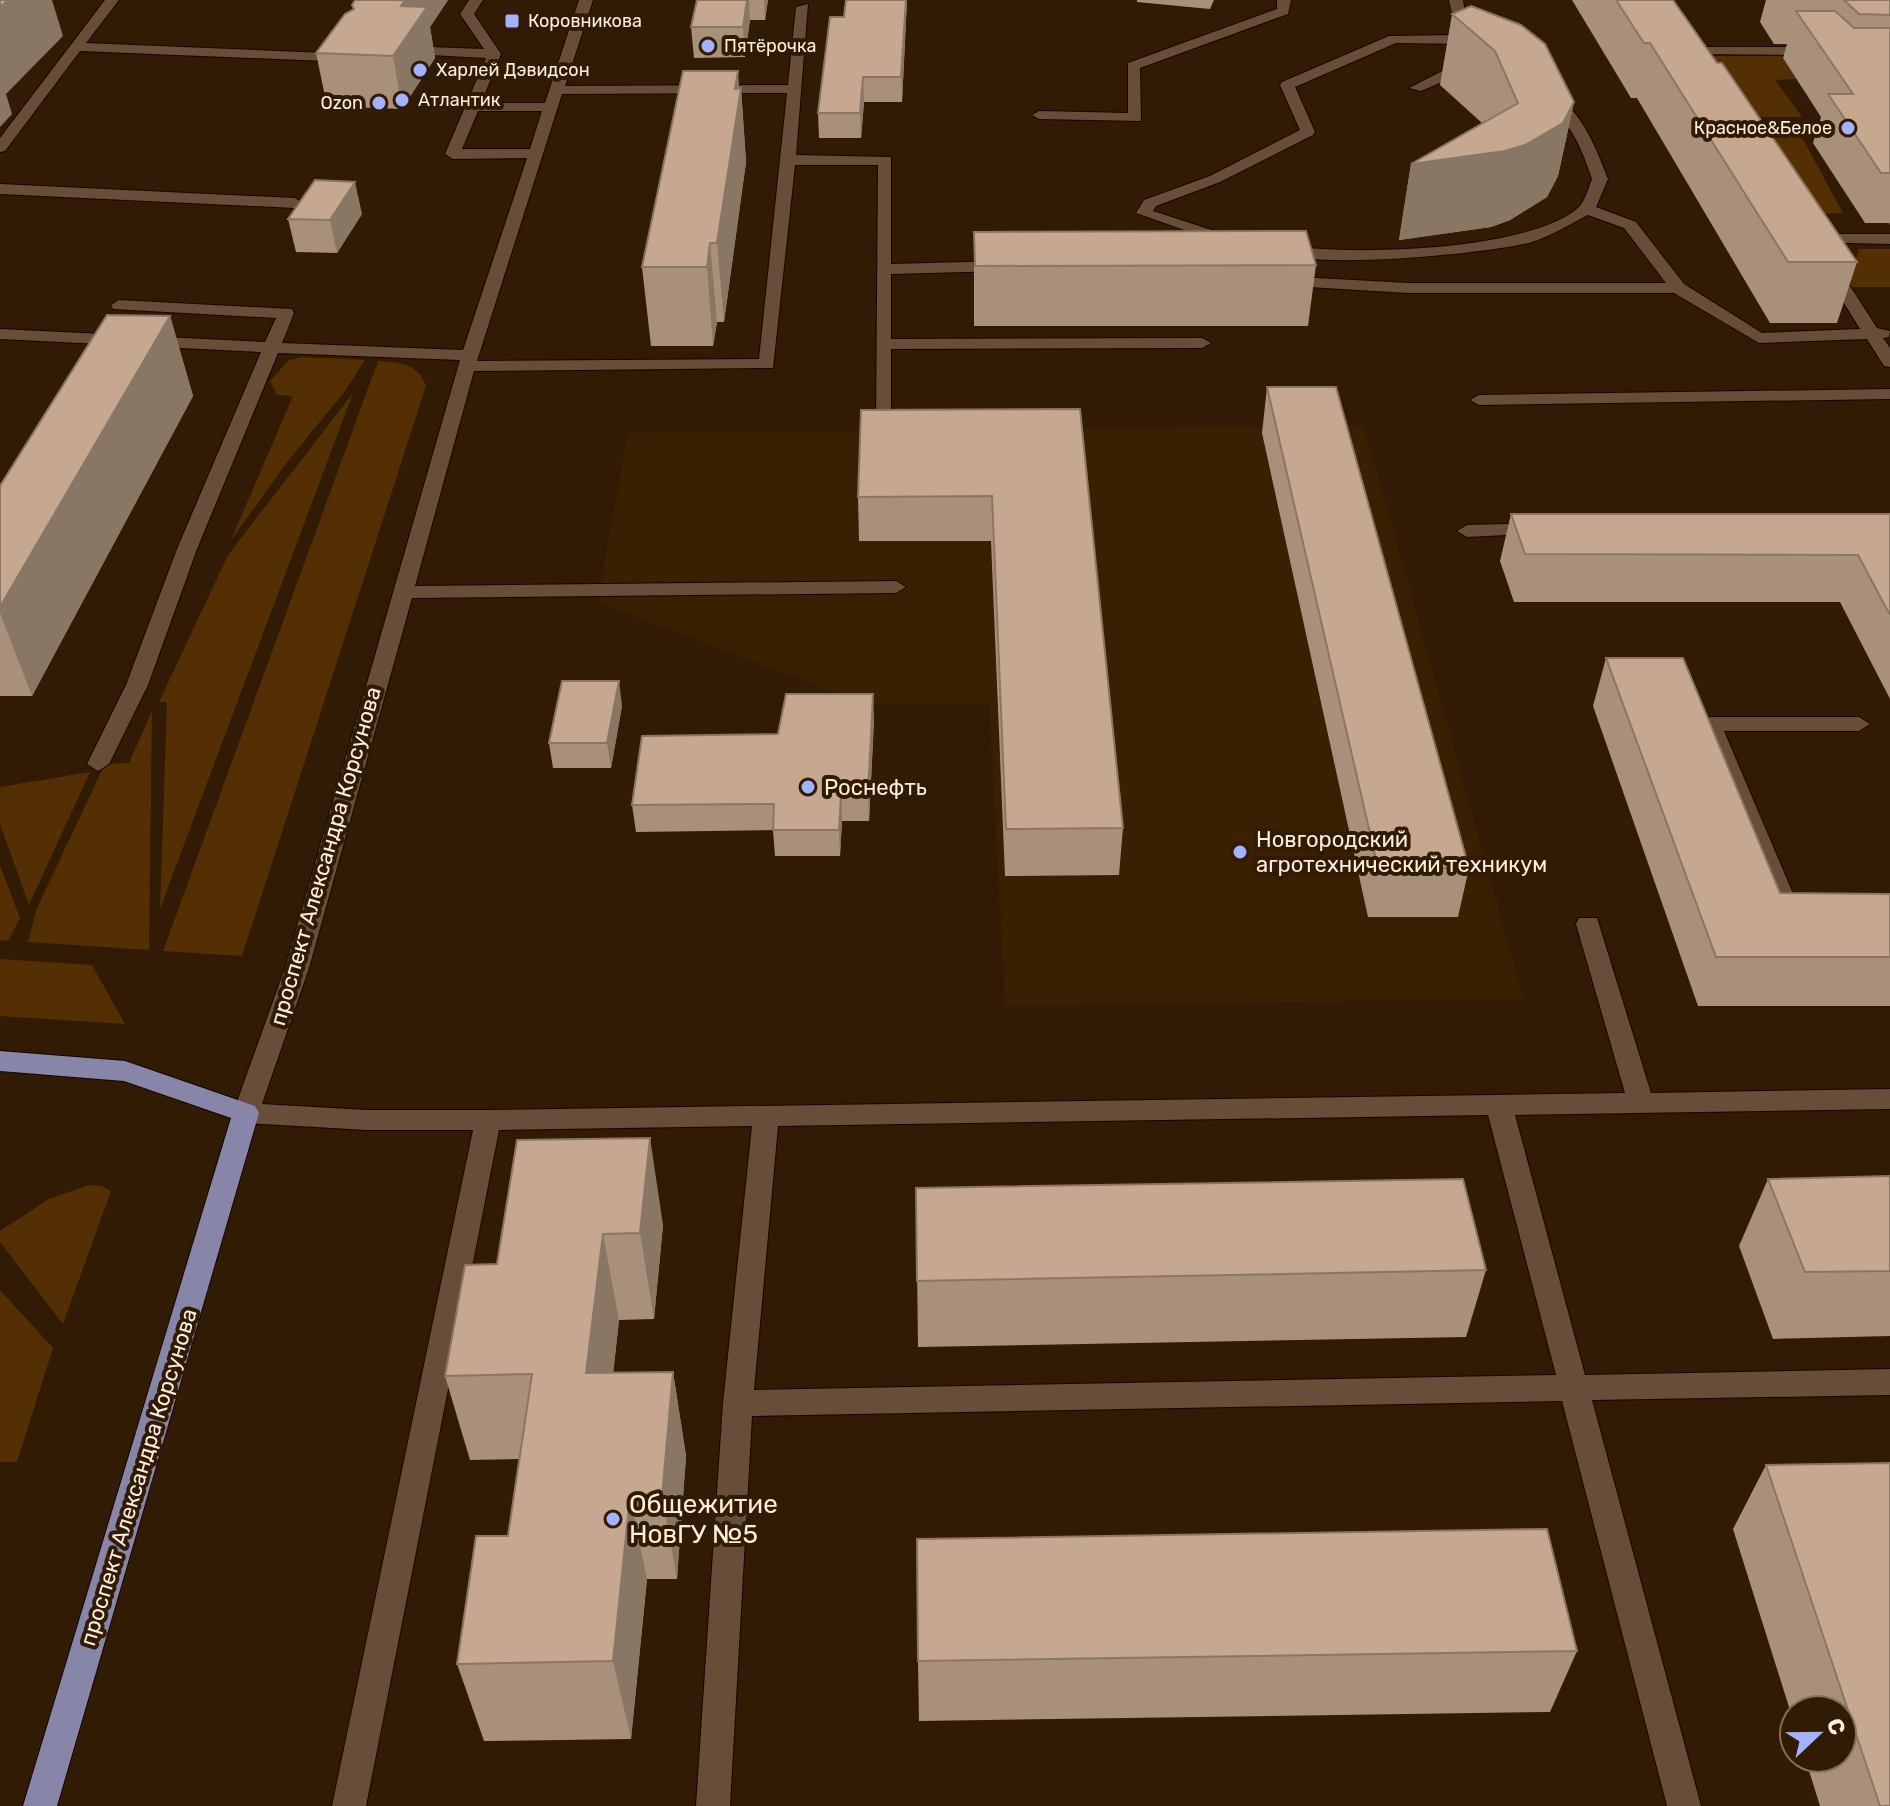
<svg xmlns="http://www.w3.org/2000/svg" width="1890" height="1806" font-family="Rubik,sans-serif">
  <rect width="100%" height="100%" fill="#311b05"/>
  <path fill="#3a1f02" d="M1364 425 1524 999 1005 1006 989 703 864 704 597 602 628 433Z"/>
  <path fill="#542f04" d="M1708 56H1781L1798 79 1775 80 1802 117H1747Z
    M1754 130H1798L1843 213 1807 214Z
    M1859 249H1890V287H1848Z
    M301 357 365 360 345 391 288 461 231 540 293 396 277 395 270 381 288 361Z
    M378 361C401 362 418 364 426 386L242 956 163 951Z
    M353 393 160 909 167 702H159L228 555Z
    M152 711 149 950 28 942 36 910 105 764 129 763Z
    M90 772 29 905 0 824V787Z
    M0 865 20 918 8 941 0 940Z
    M0 959 92 965 125 1024 0 1016Z
    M89 1185 101 1186 111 1191 63 1324 0 1242V1231L49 1199Z
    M0 1290 53 1348 17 1462H0Z"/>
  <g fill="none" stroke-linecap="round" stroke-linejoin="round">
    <g stroke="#180500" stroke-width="2">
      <path id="minor" d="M105 0H119L86 43 350 54 357 58 350 62 80 51 5 151 0 152V138Z
        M469 0H483L474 14 501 54 481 103H545L579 0H593L565 86 788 85 796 7 808 4 796 155 891 157V264L1004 261 1012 266 1004 271 891 274V339L1202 338 1211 343 1202 348 891 349V423L882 428 876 427 878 165H795L773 368 474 371 415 586 896 581 906 587 896 593 412 598 309 968 262 1104 367 1110H488L1625 1093 1576 924 1579 918H1597L1651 1093 1890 1089V1109L1515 1115 1585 1375 1890 1369V1395L1592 1400 1701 1806H1667L1562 1401 752 1416 730 1806H696L723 1403 752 1126 499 1130 366 1806H332L473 1130H367L246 1123 237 1120 233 1113 285 968 460 360 278 353 197 549 148 685 109 764 98 771 87 764 126 685 177 549 261 352 0 339V329L265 342 276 318 113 309 111 305 119 300 292 309 294 313 282 343 463 350 527 158 453 159 445 154 486 58 429 55 422 51 429 47 484 49 460 14ZM787 93 759 359 477 361 562 94ZM478 111H542L530 149H462ZM1488 1115 1556 1375 754 1390 778 1126Z
        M1277 0H1291L1288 14 1140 68 1141 121 1039 119 1032 115 1039 111 1128 113V63L1277 9Z
        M1449 0H1463L1470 44 1396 43 1295 87 1315 132 1313 135 1220 182 1156 206 1153 211 1236 238V244H1224L1136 213 1144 200 1210 176 1300 130 1280 85 1282 82 1389 36 1457 35Z
        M1693 47H1819L1826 51 1819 55 1688 54 1686 51Z
        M1460 62 1477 67 1421 91 1409 88Z
        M1540 96C1575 90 1598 153 1608 179L1596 207 1636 222 1684 284 1762 333 1860 329 1823 269 1825 266H1837L1877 328 1890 331 1889 337 1883 338 1890 348V367L1884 366 1867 339 1759 343 1674 293H1408L1275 285 1273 281 1281 276 1408 283H1666L1624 228 1588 215C1570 224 1551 236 1532 242 1496 253 1299 272 1275 250L1283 245C1348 256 1529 252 1579 207 1585 201 1589 187 1592 179 1581 147 1571 119 1540 102Z
        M0 184 295 198 303 203 295 208 0 194Z
        M1813 234H1890V244L1807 242 1805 239Z
        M1890 389V399L1479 405 1470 400 1479 395Z
        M1540 523 1550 529 1547 533 1467 537 1457 531 1467 525Z
        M1710 717H1859L1870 724 1859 731H1724L1794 896 1816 898 1820 904 1816 910H1778L1774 904 1699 724Z"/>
    </g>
    <g stroke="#180500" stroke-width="2">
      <path id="major" d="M0 1051 125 1061 255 1106 259 1113 57 1806H23L231 1118 124 1081 0 1071Z"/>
    </g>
    <use href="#minor" fill="#684e38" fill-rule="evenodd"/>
    <use href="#major" fill="#8785a8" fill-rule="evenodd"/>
  </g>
  <path fill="#a9907b" d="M355 0H448L430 27 435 58 402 109 327 106 316 53 353 9 352 5Z
    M697 0H768L765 20H750L745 57 694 58 691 27Z
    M907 0 902 102H864L861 138H819L818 113 844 17Z
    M1137 0H1214L1210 9 1137 2Z
    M1572 0H1673L1857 262 1837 323H1770L1637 98H1631Z
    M1766 0H1890V225L1889 223H1865L1813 143 1821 117 1783 58 1787 44H1774L1760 22Z
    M1452 14 1574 102 1558 176 1547 197 1510 220 1491 227 1399 240 1411 164 1482 123 1440 85Z
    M739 88H741L746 162 724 322H717L713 346H651L642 267Z
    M362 214 337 253 296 252 288 219Z
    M974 232 1316 265 1308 326H974Z
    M170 316 193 396 32 696H0V486Z
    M1267 387 1469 868 1458 917H1368L1262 433Z
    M1080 409 1123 828 1119 875 1005 876 991 541H859L858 497Z
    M1511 514H1890V699L1840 602H1514L1500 561Z
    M1606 658 1780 893 1890 894V1006H1698L1593 706Z
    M622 706 611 768H553L549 743Z
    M874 720 869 821H842L840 856H775L773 830 636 832 632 805 778 734Z
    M517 1140 663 1225 654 1319 619 1320 613 1373 673 1372 686 1456 677 1579H647L631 1739 484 1741 457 1664 508 1536 519 1459 470 1460 445 1376 497 1264Z
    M1890 1176V1336L1773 1339 1739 1246 1768 1179Z
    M916 1188 1486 1270 1466 1337 918 1347Z
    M1766 1465 1890 1806H1820L1805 1758H1842V1710H1794V1723L1733 1529Z
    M1577 1651 1550 1712 919 1721 918 1661Z"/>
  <path fill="#8a7664" d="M8 0H52L63 36 6 94 12 114 0 127V7Z
    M405 0H448L430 27 435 58 402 109 393 56 401 6Z
    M747 0H749L750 20 745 57 743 27Z
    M764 0H768L765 20Z
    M906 0H907L902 102 901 77Z
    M738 71 740 98 741 88 746 162 724 322 717 243 735 89Z
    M863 77 864 102 861 138 860 113Z
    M1574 102 1558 176 1547 197 1510 220 1491 227 1399 240 1411 164Z
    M355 182 362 214 337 253 330 220Z
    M710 243 717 322 713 346 707 267Z
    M170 316 193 396 32 696 0 613V607Z
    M619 681 622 706 611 768 607 743Z
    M873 694 874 720 869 821 868 795Z
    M841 795 842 821 840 856 839 830Z
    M650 1138 663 1225 654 1319 640 1233Z
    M603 1234 619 1320 604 1458 586 1373Z
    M673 1372 686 1456 677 1579 662 1497Z
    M630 1497 647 1579 631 1739 613 1661Z"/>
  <path fill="#c5a88f" stroke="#8a7664" stroke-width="2" d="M0 0H8L0 7Z
    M355 0H405L401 6 427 7 393 56 316 53 345 14 354 9 352 5Z
    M697 0H747L743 27H691Z
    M846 0H906L901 77H863L860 113H818L830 17H844Z
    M1616 0H1673L1717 63H1722L1857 262H1788L1650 43H1644Z
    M1844 0H1890V15L1859 14Z
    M1471 6 1521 25 1545 44 1574 102 1563 123 1525 145 1505 151 1411 164 1518 103 1495 51 1452 14Z
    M1796 11H1835L1854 28H1890V173H1881L1828 94H1853Z
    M683 71H738L735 89 741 88 717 243H710L707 267H642Z
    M315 180 355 182 330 220 288 219Z
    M1306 231 1316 265 975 266 974 232Z
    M107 315 170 316 0 607V486Z
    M1267 387H1336L1469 868H1378Z
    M1080 409 1123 828 1006 829 992 496 858 497 861 410Z
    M1511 514H1890V615L1858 555 1525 554Z
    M1606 658H1683L1780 893 1890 894V957H1716Z
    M562 681H619L607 743H549Z
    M786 694H873L868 795H841L839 830H773L774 804 632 805 642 736 778 734Z
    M650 1138 640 1233 603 1234 586 1373 673 1372 662 1497H630L613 1661 457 1664 476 1536H508L532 1374 445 1376 465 1265 497 1264 517 1140Z
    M1890 1176V1271L1805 1272 1768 1179Z
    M1463 1179 1486 1270 917 1281 916 1188Z
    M1890 1463V1806H1880L1766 1465Z
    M1547 1529 1577 1651 918 1661 917 1539Z"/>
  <g fill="#a3b2fd" stroke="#311b05" stroke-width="3">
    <rect x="504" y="13" width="16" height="16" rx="4"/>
    <circle cx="708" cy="46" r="8"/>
    <circle cx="420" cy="70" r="8"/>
    <circle cx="402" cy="100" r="8"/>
    <circle cx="379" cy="103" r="8"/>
    <circle cx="1848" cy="128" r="8"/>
    <circle cx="808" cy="787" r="8"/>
    <circle cx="1240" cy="852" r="8"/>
    <circle cx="613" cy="1519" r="8"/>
  </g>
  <g text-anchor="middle" stroke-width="8" stroke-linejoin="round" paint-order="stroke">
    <g font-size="18" fill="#fdede0" stroke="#311b05" text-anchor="start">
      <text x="528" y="27">Коровникова</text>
      <text x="724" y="52">Пятёрочка</text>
      <text x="436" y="76">Харлей Дэвидсон</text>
      <text x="418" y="106">Атлантик</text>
      <text x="363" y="109" text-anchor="end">Ozon</text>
      <text x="1832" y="134" text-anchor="end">Красное&amp;Белое</text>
    </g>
    <g font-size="22" fill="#fdede0" stroke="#311b05" text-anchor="start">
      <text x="824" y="795">Роснефть</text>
      <text x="1256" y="847">Новгородский<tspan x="1256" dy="25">агротехнический техникум</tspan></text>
    </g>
    <g font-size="22" fill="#fdede0" stroke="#311b05">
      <text transform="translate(325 856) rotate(-74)" y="8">проспект Александра Корсунова</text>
      <text transform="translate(138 1477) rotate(-73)" y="8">проспект Александра Корсунова</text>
    </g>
    <g font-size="26" fill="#fdede0" stroke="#311b05" text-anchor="start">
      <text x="629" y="1513">Общежитие<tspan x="629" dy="30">НовГУ №5</tspan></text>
    </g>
  </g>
  <g transform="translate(1818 1734) rotate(68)"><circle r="38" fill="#311b05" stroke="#836f5d" stroke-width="2"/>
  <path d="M0-6L14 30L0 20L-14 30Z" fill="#a3b2fd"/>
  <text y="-12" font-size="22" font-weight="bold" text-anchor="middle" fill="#fdede0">С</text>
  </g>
</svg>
